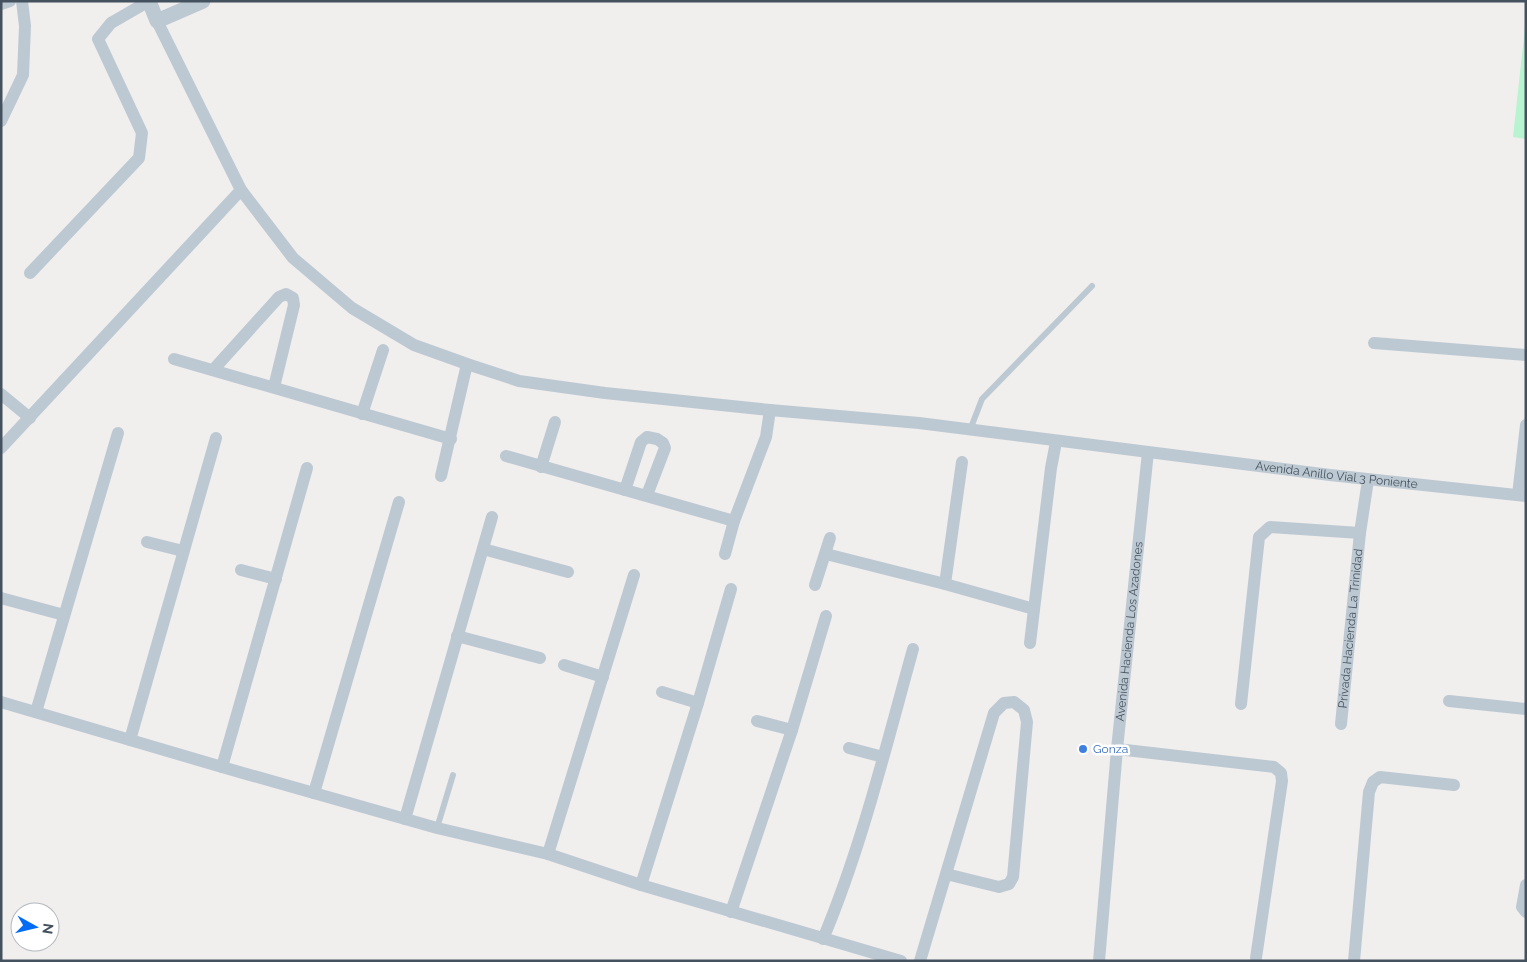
<svg xmlns="http://www.w3.org/2000/svg" width="1527" height="962" font-family="Raleway,sans-serif">
  <rect width="100%" height="100%" fill="#f1eeee"/>
  <path fill="#b7f4cf" d="M1526 18V139L1513 137Z"/>
  <g fill="none" stroke-linecap="round" stroke-linejoin="round">
    <path stroke="#bdc9d2" stroke-width="6" d="M970 430 982 399 1092 286
      M437 828 453 775"/>
    <g stroke="#bdc9d2" stroke-width="12">
      <path d="M1 4 10 1"/>
      <path id="s1" d="M157 21 241 190 293 258 352 308 414 345 467 364 519 381 605 393 770 410 919 423 1330 475 1526 496"/>
      <path d="M1 121 23 75 25 26 22 1"/>
      <path d="M30 273 139 158 142 133 98 39 111 23 149 1"/>
      <path d="M1374 343 1526 355"/>
      <path d="M174 359 451 439"/>
      <path d="M213 370 279 297 286 294 293 298 294 305 274 387"/>
      <path d="M1 394 30 418"/>
      <path d="M362 414 383 350"/>
      <path d="M1 448 241 190"/>
      <path d="M506 456 734 521"/>
      <path d="M541 467 555 422"/>
      <path d="M441 476 467 364"/>
      <path d="M625 490 641 442 647 437 657 439 663 443 665 448 647 495"/>
      <path d="M1518 495 1526 425"/>
      <path d="M147 542 183 551"/>
      <path d="M483 549 568 572"/>
      <path d="M725 554 734 521 766 437 770 410"/>
      <path d="M826 554 945 584 1034 609"/>
      <path d="M241 570 276 579"/>
      <path d="M945 584 962 462"/>
      <path d="M815 585 830 538"/>
      <path d="M1 598 64 615"/>
      <path d="M457 636 540 658"/>
      <path d="M1030 643 1051 468 1056 442"/>
      <path d="M564 665 603 677"/>
      <path d="M662 692 698 703"/>
      <path d="M1449 701 1526 709"/>
      <path d="M1 702 222 767 437 828 548 854 641 885 901 961"/>
      <path d="M1241 704 1259 537 1270 527 1360 533"/>
      <path d="M36 712 118 433"/>
      <path d="M757 721 792 730"/>
      <path id="s2" d="M1341 724 1360 533 1368 480"/>
      <path d="M130 740 216 438"/>
      <path d="M849 748 883 757"/>
      <path d="M1117 749 1274 767 1281 773 1282 781 1256 958"/>
      <path d="M222 767 307 468"/>
      <path d="M314 793 399 502"/>
      <path d="M405 819 492 517"/>
      <path d="M548 854 634 575"/>
      <path d="M641 885 698 703 731 589"/>
      <path d="M1526 885 1522 907 1526 912"/>
      <path d="M731 912 792 730 826 616"/>
      <path d="M823 939C862 846 886 746 913 649"/>
      <path d="M920 961 994 713 1004 703 1014 702 1024 710 1027 722 1013 877 1009 884 999 887 946 874"/>
      <path id="s3" d="M1099 961 1117 749 1148 452"/>
      <path d="M1354 961 1369 792 1373 782 1380 777 1454 785"/>
    </g>
    <path stroke="#bdc9d2" stroke-width="15" d="M149 1 157 21 203 1"/>
  </g>
  <circle fill="#3f7fe0" stroke="#fff" stroke-width="2" cx="1083" cy="749" r="5"/>
  <g text-anchor="middle" stroke-width="5" stroke-linejoin="round" paint-order="stroke">
    <g font-size="12" fill="#44515e" stroke="#fff">
      <text dy="4" stroke="none"><textPath href="#s1" startOffset="1358">Avenida Anillo Vial 3 Poniente</textPath></text>
      <text dy="4" stroke="none"><textPath href="#s2" startOffset="96">Privada Hacienda La Trinidad</textPath></text>
      <text dy="4" stroke="none"><textPath href="#s3" startOffset="331">Avenida Hacienda Los Azadones</textPath></text>
    </g>
    <g font-size="12" fill="#366cbe" stroke="#fff" text-anchor="start">
      <text x="1093" y="753">Gonza</text>
    </g>
  </g>
  <rect width="1527" height="962" fill="none" stroke="#44515e" stroke-width="5"/>
  <g transform="translate(35 927) rotate(98)"><circle r="24" fill="#ffffff" stroke="#b4b9bf"/>
  <path d="M0-4L9 19L0 12L-9 19Z" fill="#046bf4"/>
  <text y="-8" font-size="14" font-weight="bold" text-anchor="middle" fill="#44515e">N</text>
  </g>
</svg>
